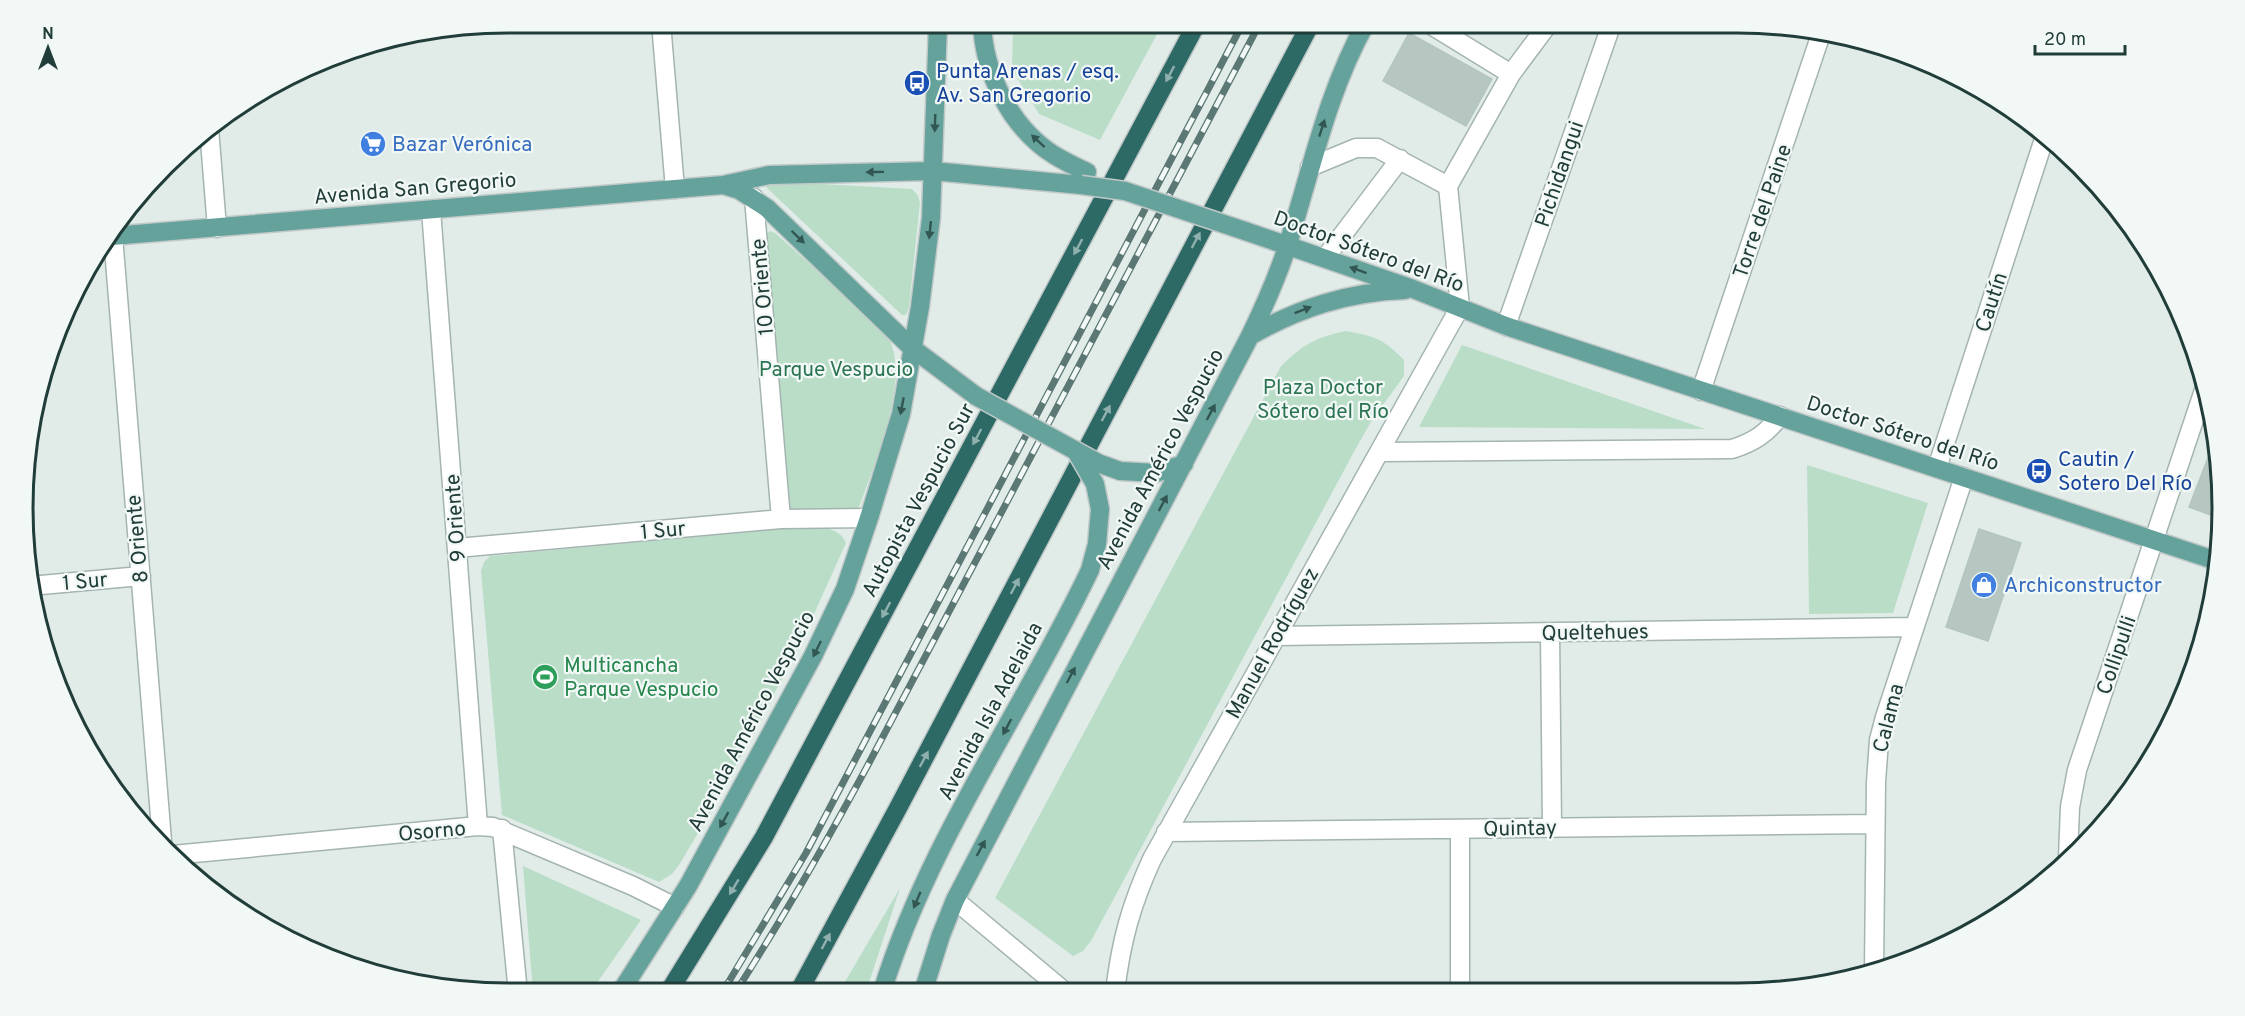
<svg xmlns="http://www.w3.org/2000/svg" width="2245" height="1016" font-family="Overpass,sans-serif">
  <rect width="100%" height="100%" fill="#e1ece9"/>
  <path fill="#baddc8" d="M1013 23H1050L1057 34 1063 23H1163L1100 140 1039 114 1012 69Z
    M767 181 912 189 917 194 920 202 909 307 906 315H902L768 189 764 184Z
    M770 231 775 233 873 320C881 328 889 336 892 346 907 392 872 469 857 513L788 511 766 236 767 233Z
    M1346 331C1374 336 1384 339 1404 360V376L1372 420 1355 450 1091 941 1083 951 1073 956 995 898 1281 366C1304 344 1314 338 1346 331Z
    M1462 345 1705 429 1419 427Z
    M1807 465 1928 503 1893 613 1809 614Z
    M790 528C809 529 838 522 846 543L800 645 713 808 679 865 672 874 659 882 502 815 481 571 484 562 490 556Z
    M523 866 641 920 590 993H533Z
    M900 888 866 992H839Z"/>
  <path fill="#b6c7c2" stroke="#b4c5c1" stroke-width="1.5" d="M1409 33 1492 79 1466 126 1383 81Z
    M2216 437 2222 508 2221 519 2189 507Z
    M1979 529 2021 543 1988 641 1946 627Z"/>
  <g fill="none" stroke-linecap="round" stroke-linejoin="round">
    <g stroke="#a4b4b1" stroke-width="21">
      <path id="minor" d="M661 23 675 189
        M1428 23 1511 74
        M209 128 217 228
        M1310 167 1356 148H1377L1448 186
        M754 198 781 519
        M431 210 478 826
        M113 236 162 841
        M1325 258 1400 159
        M1506 326 1612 23
        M1701 391 1822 31
        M1380 452 1732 449C1754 442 1766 434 1780 416
        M1937 468 2045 136
        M457 548 781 519 869 518
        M30 586 141 576
        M1550 633 1552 828
        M1276 636 1914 627
        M502 829 518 993
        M1460 829V990
        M1166 832 1875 824
        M173 855 478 826 493 827 633 886 675 907
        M2068 857 2070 807 2077 770 2205 387
        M955 900 1065 992
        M1874 970 1876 782 1879 740 1885 717 1964 477
        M1115 992C1121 941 1131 905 1152 859L1460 307 1448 186 1511 74 1549 23"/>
    </g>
    <g stroke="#c1c9c8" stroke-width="21">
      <path id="major" d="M982 23C984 73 1010 127 1054 155 1064 161 1076 167 1087 172
        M723 185 739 190 767 208 912 348 976 396
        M1245 231 1413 289 1506 326 2217 561
        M112 236 675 189 723 185 769 175 933 171 1081 185
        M1250 336C1299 308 1348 292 1405 290
        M1120 471 1156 473 1184 464
        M882 992C928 842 1023 711 1090 570L1097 544 1100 509
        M923 992 941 935 955 900 1250 336C1264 307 1277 278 1287 247 1311 172 1327 92 1366 23
        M620 993 688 886 813 656 845 589 869 518 901 414 920 307 931 218 938 23"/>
    </g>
    <g stroke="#c1c9c8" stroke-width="21">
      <path id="highway" d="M668 993 764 837 1197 23
        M798 993 897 810 1311 23"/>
    </g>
    <use href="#minor" stroke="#fff" stroke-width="18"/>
    <use href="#major" stroke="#65a29b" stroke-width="18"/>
    <use href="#highway" stroke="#2d6965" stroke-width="18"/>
    <g stroke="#5c7875" stroke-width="7">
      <path id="rail" d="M722 993 806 853 1243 23
        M735 993C783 918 827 841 869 763L1260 23"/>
    </g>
    <use href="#rail" stroke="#f2f8f6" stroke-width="4.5" stroke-dasharray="14" stroke-linecap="butt"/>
    <g stroke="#c1c9c8" stroke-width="21" stroke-linecap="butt">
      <path id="major-bridge" d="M1081 185 1125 191 1245 231
        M976 396 1098 463 1120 471
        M1077 453 1095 484 1100 509"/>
    </g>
    <use href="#major-bridge" stroke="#65a29b" stroke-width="18"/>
  </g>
  <defs><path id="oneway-solid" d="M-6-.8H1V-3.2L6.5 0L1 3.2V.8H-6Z" transform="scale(1.5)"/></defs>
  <g fill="#90b0ae">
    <use href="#oneway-solid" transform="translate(1170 74) rotate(118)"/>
    <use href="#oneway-solid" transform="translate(1196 240) rotate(-62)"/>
    <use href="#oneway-solid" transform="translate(1078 247) rotate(118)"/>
    <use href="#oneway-solid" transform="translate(1106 413) rotate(-62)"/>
    <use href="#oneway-solid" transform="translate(977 437) rotate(118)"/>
    <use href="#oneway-solid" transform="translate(1015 586) rotate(-62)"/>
    <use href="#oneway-solid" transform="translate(886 610) rotate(118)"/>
    <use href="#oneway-solid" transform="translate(924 759) rotate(-62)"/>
    <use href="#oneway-solid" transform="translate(734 887) rotate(121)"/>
    <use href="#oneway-solid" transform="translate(826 941) rotate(-62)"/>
  </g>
  <g fill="#325652">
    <use href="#oneway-solid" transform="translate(935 123) rotate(92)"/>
    <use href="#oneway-solid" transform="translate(1322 128) rotate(-72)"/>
    <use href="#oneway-solid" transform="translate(1038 141) rotate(-137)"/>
    <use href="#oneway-solid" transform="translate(875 172) rotate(179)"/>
    <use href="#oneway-solid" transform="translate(930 230) rotate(96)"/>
    <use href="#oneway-solid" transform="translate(798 237) rotate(44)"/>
    <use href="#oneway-solid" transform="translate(1358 270) rotate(-160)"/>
    <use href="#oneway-solid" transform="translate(1303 310) rotate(-21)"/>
    <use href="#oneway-solid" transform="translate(902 406) rotate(101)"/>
    <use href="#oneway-solid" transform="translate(1211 412) rotate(-62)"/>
    <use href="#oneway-solid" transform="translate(1163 503) rotate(-62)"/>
    <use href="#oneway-solid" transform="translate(817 649) rotate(116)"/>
    <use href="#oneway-solid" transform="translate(1071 675) rotate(-62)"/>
    <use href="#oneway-solid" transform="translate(1007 727) rotate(118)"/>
    <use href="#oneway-solid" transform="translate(724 820) rotate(119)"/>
    <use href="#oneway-solid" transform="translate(981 848) rotate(-62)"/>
    <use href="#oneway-solid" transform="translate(917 900) rotate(113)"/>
  </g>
  <defs>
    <g id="bus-disc" transform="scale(1.35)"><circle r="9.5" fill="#1a4fb4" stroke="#f2f8f6"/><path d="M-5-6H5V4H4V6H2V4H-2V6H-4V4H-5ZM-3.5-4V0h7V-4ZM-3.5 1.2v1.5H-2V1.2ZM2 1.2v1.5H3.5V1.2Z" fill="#fff"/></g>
    <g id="supermarket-disc" transform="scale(1.35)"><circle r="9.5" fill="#3f7fe0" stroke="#f2f8f6"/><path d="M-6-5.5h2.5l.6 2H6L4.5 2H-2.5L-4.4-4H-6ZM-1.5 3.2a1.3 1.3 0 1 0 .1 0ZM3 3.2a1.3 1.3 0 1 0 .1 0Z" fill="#fff"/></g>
    <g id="shop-disc" transform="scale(1.35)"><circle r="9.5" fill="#3f7fe0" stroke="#f2f8f6"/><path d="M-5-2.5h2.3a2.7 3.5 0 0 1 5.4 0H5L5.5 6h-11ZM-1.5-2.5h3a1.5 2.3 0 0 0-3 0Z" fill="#fff"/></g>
    <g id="stadium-disc" transform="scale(1.35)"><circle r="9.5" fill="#2e9e5b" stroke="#f2f8f6"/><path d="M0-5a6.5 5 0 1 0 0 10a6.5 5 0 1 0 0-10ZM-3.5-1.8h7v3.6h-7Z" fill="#fff"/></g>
  </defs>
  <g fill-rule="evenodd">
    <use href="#bus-disc" x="917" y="83"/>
    <use href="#supermarket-disc" x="373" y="144"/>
    <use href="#bus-disc" x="2039" y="471"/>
    <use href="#shop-disc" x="1984" y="585"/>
    <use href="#stadium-disc" x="545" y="677"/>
  </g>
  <g text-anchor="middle" stroke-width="4.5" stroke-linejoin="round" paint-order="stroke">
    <g font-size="21" fill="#164399" stroke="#f2f8f6" text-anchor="start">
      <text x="936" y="78">Punta Arenas / esq.<tspan x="936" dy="24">Av. San Gregorio</tspan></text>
      <text x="2058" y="466">Cautin /<tspan x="2058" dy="24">Sotero Del Río</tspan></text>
    </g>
    <g font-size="21" fill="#366cbe" stroke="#f2f8f6" text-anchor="start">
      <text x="392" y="151">Bazar Verónica</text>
      <text x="2004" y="592">Archiconstructor</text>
    </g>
    <g font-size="21" fill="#213d39" stroke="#f2f8f6">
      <text transform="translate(1559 174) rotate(-71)" y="7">Pichidangui</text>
      <text transform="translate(415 188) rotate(-5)" y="7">Avenida San Gregorio</text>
      <text transform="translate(1762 211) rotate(-71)" y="7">Torre del Paine</text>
      <text transform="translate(1369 251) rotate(20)" y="7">Doctor Sótero del Río</text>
      <text transform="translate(762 287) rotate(-95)" y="7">10 Oriente</text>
      <text transform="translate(1991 302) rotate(-72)" y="7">Cautín</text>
      <text transform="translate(1903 433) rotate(18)" y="7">Doctor Sótero del Río</text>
      <text transform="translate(1160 459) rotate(-62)" y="7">Avenida Américo Vespucio</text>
      <text transform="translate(918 500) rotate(-62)" y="7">Autopista Vespucio Sur</text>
      <text transform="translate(455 518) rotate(-94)" y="7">9 Oriente</text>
      <text transform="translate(663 530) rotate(-5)" y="7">1 Sur</text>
      <text transform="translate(137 539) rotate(-95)" y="7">8 Oriente</text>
      <text transform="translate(85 581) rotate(-5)" y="7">1 Sur</text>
      <text transform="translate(1595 632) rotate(-1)" y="7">Queltehues</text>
      <text transform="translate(1272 643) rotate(-61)" y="7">Manuel Rodríguez</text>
      <text transform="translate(2116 655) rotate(-71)" y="7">Collipulli</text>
      <text transform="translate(990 711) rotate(-62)" y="7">Avenida Isla Adelaida</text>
      <text transform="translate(1888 718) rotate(-76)" y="7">Calama</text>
      <text transform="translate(751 721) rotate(-62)" y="7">Avenida Américo Vespucio</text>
      <text transform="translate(1520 828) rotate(-1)" y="7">Quintay</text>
      <text transform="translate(432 831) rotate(-5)" y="7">Osorno</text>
    </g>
    <g font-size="21" fill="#2b7452" stroke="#f2f8f6">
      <text x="836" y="376">Parque Vespucio</text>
      <text x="1323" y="394">Plaza Doctor<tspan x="1323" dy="24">Sótero del Río</tspan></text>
    </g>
    <g font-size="21" fill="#27864d" stroke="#f2f8f6" text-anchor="start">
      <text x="564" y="672">Multicancha<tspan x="564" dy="24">Parque Vespucio</tspan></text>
    </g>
  </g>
  <path d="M0 0H2245V1016H0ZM508 33H1737A475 475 0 0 1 2212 508V508A475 475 0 0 1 1737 983H508A475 475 0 0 1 33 508V508A475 475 0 0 1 508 33Z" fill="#f2f8f6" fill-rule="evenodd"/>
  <path fill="none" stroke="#213d39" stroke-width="3" d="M508 33H1737A475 475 0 0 1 2212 508V508A475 475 0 0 1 1737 983H508A475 475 0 0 1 33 508V508A475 475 0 0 1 508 33Z"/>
  <g transform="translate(48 48)" stroke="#f2f8f6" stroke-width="4.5" paint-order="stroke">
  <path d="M0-4.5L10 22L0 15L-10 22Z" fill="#213d39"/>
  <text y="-9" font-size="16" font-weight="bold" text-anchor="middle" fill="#213d39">N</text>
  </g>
  <path d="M2035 45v9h90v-9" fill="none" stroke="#213d39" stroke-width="3"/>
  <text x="2044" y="45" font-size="18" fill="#213d39" stroke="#f2f8f6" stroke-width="4.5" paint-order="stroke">20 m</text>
</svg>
